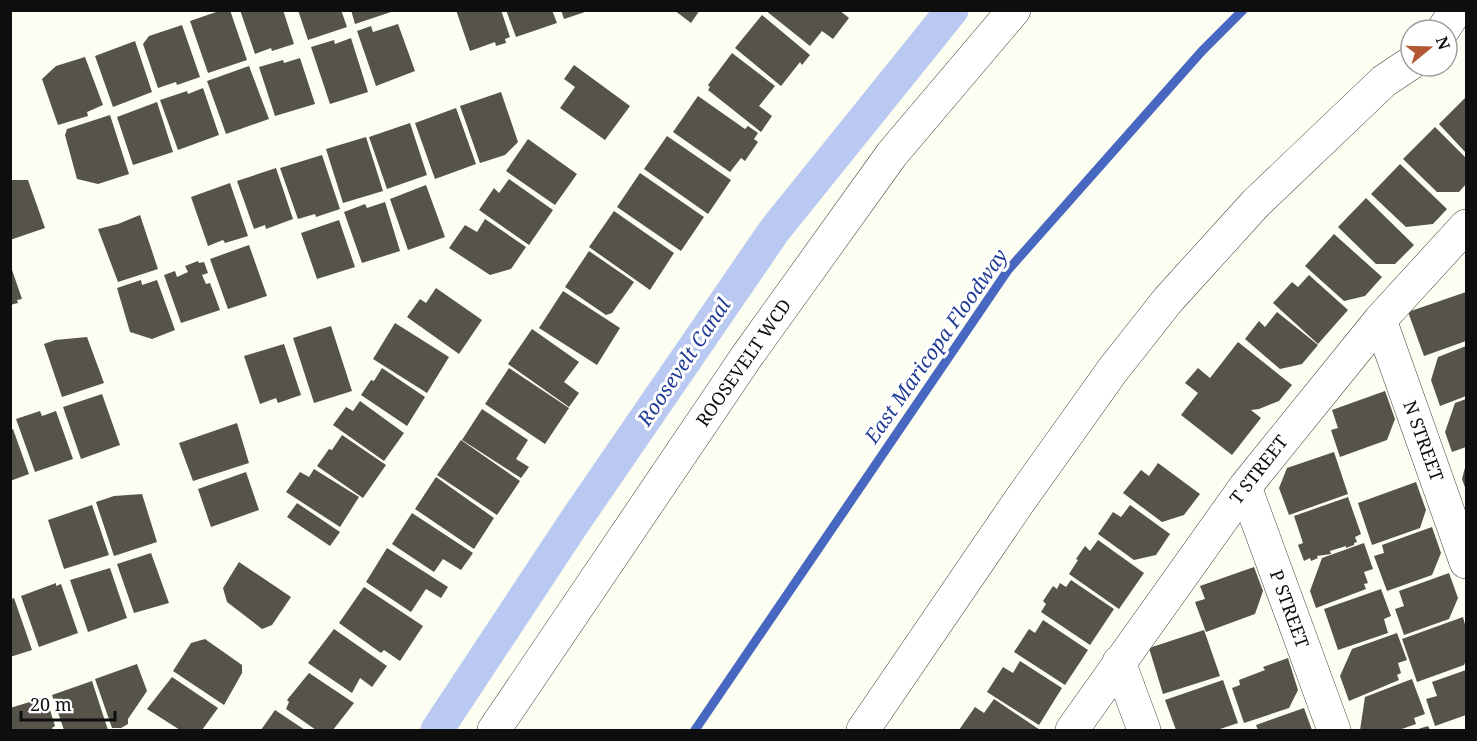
<svg xmlns="http://www.w3.org/2000/svg" width="1477" height="741" font-family="'Noto Serif',serif">
  <rect width="100%" height="100%" fill="#fcfef1"/>
  <g fill="none" stroke-linecap="round" stroke-linejoin="round">
    <path stroke="#4767c1" stroke-width="9" d="M695 730 1008 270 1202 51 1243 10"/>
    <path stroke="#bac9f1" stroke-width="33" d="M437 730 573 524 774 231 952 10"/>
  </g>
  <path fill="#56534b" d="M222 10H230L247 60 208 73 190 21Z
    M240 10H283L294 44 272 51 271 48 255 54Z
    M298 10H341L347 27 308 40Z
    M351 10H394V11L355 24Z
    M456 10H501L510 37 505 39 506 43 496 46 495 42 470 51Z
    M506 10H552L557 23 516 37Z
    M561 10H588V11L564 19Z
    M674 10H700L691 23Z
    M765 10H839L849 18 833 39 822 31 810 46Z
    M762 15 810 55 802 65 800 62 781 86 735 48Z
    M398 24 415 71 376 86 357 31 371 26 373 32Z
    M182 25 200 77 177 85 176 82 158 88 143 44 149 36Z
    M351 38 368 92 330 104 311 47 334 40 335 44Z
    M135 41 152 92 113 107 95 56Z
    M732 53 775 86 759 106 772 116 761 132 708 90 710 87 708 85Z
    M85 57 103 105 87 112 88 116 58 125 42 79 56 66Z
    M300 58 315 104 275 116 259 67 283 60 284 63Z
    M574 65 630 106 605 140 560 108 575 87 564 79Z
    M249 66 269 119 226 134 207 81Z
    M203 88 219 135 178 150 160 100 187 91 188 94Z
    M501 92 518 142 505 155 480 163 460 106Z
    M698 96 745 129 748 126 758 133 754 139 758 142 745 161 741 158 730 172 673 132Z
    M1466 97V153L1439 124Z
    M157 102 173 152 133 165 117 117Z
    M456 108 476 164 435 179 415 123Z
    M110 115 129 174 98 184 77 179 65 135 67 129Z
    M410 123 427 175 387 189 369 137Z
    M1435 127 1466 158V184L1459 192H1437L1403 159Z
    M667 136 731 180 708 214 644 169Z
    M366 137 383 191 343 203 326 149Z
    M528 139 577 174 555 205 506 171Z
    M322 155 340 209 316 217 315 214 298 219 280 168Z
    M1400 164 1447 209 1433 224 1406 227 1371 194Z
    M276 168 293 219 266 229 265 225 254 229 237 181Z
    M640 173 704 217 681 251 617 207Z
    M509 179 553 210 529 245 479 210 494 188 499 193Z
    M10 180H28L45 228 10 240Z
    M230 183 248 236 225 243 223 240 208 246 191 197Z
    M426 185 445 237 408 250 390 199Z
    M1366 198 1414 245 1395 264H1376L1338 227Z
    M385 202 400 251 362 263 344 212 365 204 367 208Z
    M614 211 674 253 650 290 589 247Z
    M140 215 158 269 118 282 98 229 118 224Z
    M485 219 526 247 511 269 490 275 449 248 465 225 477 232Z
    M339 220 355 267 317 279 301 233Z
    M1334 234 1382 277 1365 296 1344 301 1305 266Z
    M249 245 267 296 228 309 210 259Z
    M589 251 634 282 612 313 606 315 565 287Z
    M198 261 199 263 204 262 208 273 202 275 206 284 210 283 220 310 181 323 164 275 175 271 177 277 188 272 185 266Z
    M11 267 22 299 17 300 18 303 10 305Z
    M1309 275 1348 310 1318 344 1273 303 1292 282 1298 287Z
    M141 280 142 285 157 280 175 330 152 339 130 332 117 288Z
    M436 288 482 320 459 354 407 317 420 299 426 303Z
    M563 291 620 328 597 365 539 328Z
    M1466 292V341L1424 356 1408 312Z
    M1277 312 1318 345 1302 364 1280 369 1245 339 1259 321 1265 327Z
    M395 323 449 357 427 393 373 359Z
    M331 326 352 391 314 403 293 338Z
    M532 329 579 362 564 382 579 393 569 407 508 364Z
    M87 337 104 383 62 397 44 344 55 340Z
    M1238 342 1292 385 1279 401 1259 409 1251 410 1261 418 1232 455 1181 415 1198 393 1185 383 1198 368 1210 378Z
    M284 344 301 395 278 403 276 398 260 404 244 356Z
    M1466 346V396L1440 406 1431 380 1438 357Z
    M382 368 425 397 407 426 361 395 371 380 374 381Z
    M509 368 569 408 545 444 485 404Z
    M1385 391 1395 419 1387 440 1340 457 1331 430 1338 428 1332 410Z
    M102 394 120 445 81 459 63 407Z
    M1466 399V447L1452 452 1445 432 1455 403Z
    M360 401 404 433 384 461 333 425 346 407 353 411Z
    M482 409 528 440 516 459 529 467 521 478 462 440Z
    M40 411 42 416 56 411 73 459 35 472 16 419Z
    M237 423 249 463 193 481 179 443Z
    M13 429 29 474 10 481V430Z
    M342 435 386 465 363 498 317 466 329 449 332 450Z
    M461 440 520 481 497 515 437 475Z
    M1334 452 1348 494 1289 515 1279 488 1287 468Z
    M1158 463 1200 494 1184 515 1162 522 1123 493 1141 470 1149 476Z
    M1466 464V490L1462 479Z
    M314 469 359 497 340 527 286 492 300 472 309 477Z
    M246 472 259 510 211 527 198 489Z
    M436 477 494 518 474 549 415 509Z
    M1416 482 1426 510 1420 528 1372 545 1358 503Z
    M142 494 157 542 114 556 96 502 114 496Z
    M1348 497 1361 534 1355 537 1357 542 1354 543V545L1346 548V546L1330 551 1331 554 1317 556 1318 558 1311 561 1310 558 1304 561 1298 545 1303 543 1294 516Z
    M297 503 340 532 330 546 287 517Z
    M92 505 109 555 64 569 48 520Z
    M1130 505 1170 534 1156 555 1134 560 1098 534 1113 512 1121 517Z
    M412 513 473 553 461 570 443 559 434 572 392 544Z
    M1432 527 1441 553 1432 575 1387 591 1374 556 1384 553 1382 545Z
    M1098 540 1144 573 1119 609 1069 574 1078 560 1076 559 1085 546 1090 551Z
    M1364 543 1373 569 1364 572 1368 583 1364 584 1366 589 1316 608 1310 591 1322 558Z
    M387 548 448 587 441 598 426 589 411 612 366 582Z
    M151 553 169 603 134 613 117 564Z
    M239 562 291 597 272 625 262 629 227 602 223 588Z
    M1254 567 1263 591 1255 614 1206 632 1195 602 1205 599 1200 586Z
    M110 568 127 618 88 632 70 580Z
    M1449 573 1458 598 1449 619 1404 635 1395 609 1404 606 1399 591Z
    M1071 580 1114 609 1090 645 1041 612 1046 604 1043 601 1053 586 1057 589 1060 583 1066 587Z
    M56 583V586L61 584 78 633 39 647 21 596Z
    M364 587 423 626 400 661 384 650 381 653 339 623Z
    M1381 589 1391 616 1384 619 1388 633 1338 650 1324 609Z
    M14 598 32 650 10 657V600Z
    M1463 617 1466 628V660L1464 665 1417 682 1402 639Z
    M1043 620 1088 650 1065 685 1014 652 1029 629 1035 633Z
    M334 629 387 666 372 687 360 678 352 693 308 663Z
    M1204 630 1220 676 1163 694 1149 648Z
    M1397 633 1407 660 1398 663 1401 673 1397 675 1399 680 1349 701 1340 676 1352 649Z
    M205 639 242 665V673L224 705 173 671 191 643Z
    M1288 658 1298 690 1289 708 1244 723 1232 688 1240 685 1239 680 1265 670 1263 667Z
    M1020 661 1062 688 1039 725 987 692 1003 667 1013 673Z
    M137 664 147 691 128 719V724L121 728H112L95 679Z
    M1466 670V715L1435 726 1426 699 1437 696 1432 682Z
    M309 673 354 703 333 730H316L286 709 289 702 287 700Z
    M172 677 218 708 202 730H180L147 709Z
    M1412 679 1425 714 1414 718 1416 724 1399 730H1360L1365 697Z
    M1223 680 1238 723 1217 730H1176L1165 700Z
    M92 681 108 730H64L52 695Z
    M46 697 55 726 52 728 53 730H11L10 708Z
    M994 699 1040 730H959L975 707 984 713Z
    M1304 708 1312 730H1258L1256 725Z
    M275 710 305 730H261Z
    M1428 726 1430 730H1415Z"/>
  <g fill="none" stroke-linecap="round" stroke-linejoin="round">
    <g stroke="#414141" stroke-width="34">
      <path id="minor" d="M1443 30 1456 10
        M1380 320 1466 562
        M1245 487 1334 730
        M1119 662 1144 730
        M494 730 747 356 892 154 1014 10
        M863 730 1018 503 1112 371 1168 300 1256 203 1384 81 1411 63
        M1072 730 1245 487 1380 320 1466 226"/>
    </g>
    <use href="#minor" stroke="#fff" stroke-width="33"/>
  </g>
  <g text-anchor="middle" stroke-width="6" stroke-linejoin="round" paint-order="stroke">
    <g font-size="18" fill="#0e0e0e" stroke="#fff">
      <text transform="translate(744 363) rotate(-55)" y="6">ROOSEVELT WCD</text>
      <text transform="translate(1423 441) rotate(70)" y="6">N STREET</text>
      <text transform="translate(1259 470) rotate(-52)" y="6">T STREET</text>
      <text transform="translate(1289 609) rotate(70)" y="6">P STREET</text>
    </g>
    <g font-size="20" font-style="italic" fill="#223c95" stroke="#fff">
      <text transform="translate(936 346) rotate(-55)" y="7">East Maricopa Floodway</text>
      <text transform="translate(684 362) rotate(-56)" y="7">Roosevelt Canal</text>
    </g>
  </g>
  <rect width="1477" height="741" fill="none" stroke="#0e0e0e" stroke-width="24"/>
  <g transform="translate(1429 48) rotate(71)"><circle r="28" fill="#ffffff" stroke="#9f9f9f" stroke-width="1.5"/>
  <path d="M0-4.5L10 22L0 15L-10 22Z" fill="#b25832"/>
  <text y="-9" font-size="16" font-weight="bold" text-anchor="middle" fill="#0e0e0e">N</text>
  </g>
  <path d="M21 711v9h94v-9" fill="none" stroke="#0e0e0e" stroke-width="3"/>
  <text x="30" y="711" font-size="18" fill="#0e0e0e" stroke="#ffffff" stroke-width="4.5" paint-order="stroke">20 m</text>
</svg>
